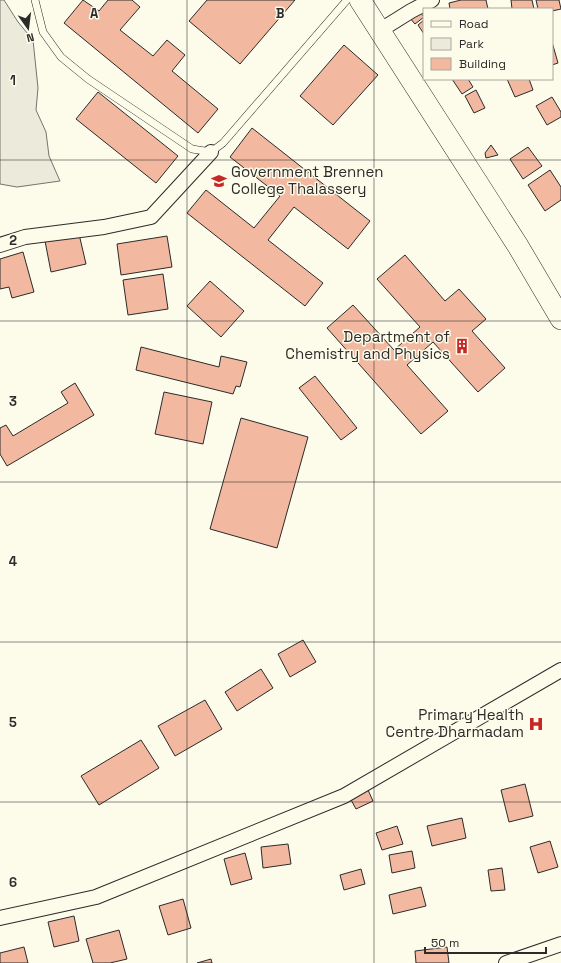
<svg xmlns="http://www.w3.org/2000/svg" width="561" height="963" font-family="'Space Grotesk',sans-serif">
  <rect width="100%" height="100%" fill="#fdfbea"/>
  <path fill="#ecebdb" stroke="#74746e" d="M0 0H4L18 22 33 40 38 88 36 110 46 132 49 156 60 181 17 187 0 184Z"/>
  <path fill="#f2b8a0" stroke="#2b2b2b" d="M83 0 99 11 108 0H132L140 7 120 30 153 56 167 40 185 55 172 71 218 109 198 133 64 23Z
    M207 0H295L240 64 189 21Z
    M461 0H486L488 9H450L449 3Z
    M511 0H532L534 9H512Z
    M536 0H559L561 9 552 11V9H538Z
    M418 9 424 17 415 24 409 17Z
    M424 20V34L418 25Z
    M552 42 558 63 552 65Z
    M344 45 378 75 333 125 300 96Z
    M452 79H468L473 87 462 94Z
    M507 79H529L533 90 515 97Z
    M476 90 485 108 474 113 465 96Z
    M98 92 178 156 156 183 76 119Z
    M552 97 561 112V117L547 125 536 106Z
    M252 128 370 221 348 249 294 207 268 240 323 283 305 306 187 213 206 190 254 228 280 196 230 157Z
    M491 145 498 155 486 158 485 153Z
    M528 147 542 166 523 179 510 159Z
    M550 170 561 187V200L545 211 528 185Z
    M79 234 86 264 51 272 45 241Z
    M167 236 172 267 121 275 117 244Z
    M23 252 34 292 12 298 9 287 0 289V259Z
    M405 255 445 301 459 289 486 319 472 331 505 368 478 392 433 342 407 365 448 411 421 434 327 328 353 305 394 350 420 327 377 279Z
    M163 274 168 309 128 315 123 280Z
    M210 281 244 311 221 337 187 306Z
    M141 347 219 367 221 356 247 362 240 387 236 386 233 394 136 370Z
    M315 376 357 428 341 440 299 388Z
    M75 383 94 415 7 466 0 454V428L6 425 13 436 68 403 61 392Z
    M164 392 212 402 203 444 155 434Z
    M241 418 308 437 277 548 210 529Z
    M303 640 316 662 290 677 278 654Z
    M261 669 273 688 237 711 225 692Z
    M205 700 222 729 175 756 158 726Z
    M141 740 159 768 99 805 81 776Z
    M525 784 533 816 509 822 501 790Z
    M368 790 373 801 356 809 350 798Z
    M462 818 466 838 432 846 427 826Z
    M397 826 403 844 382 850 376 833Z
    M550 841 558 867 538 873 530 847Z
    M288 844 291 864 263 868 261 847Z
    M412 851 415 868 392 873 389 855Z
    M245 853 252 879 231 885 224 859Z
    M502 868 505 890 491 891 488 870Z
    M361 869 365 884 344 890 340 875Z
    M421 887 426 906 393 914 389 895Z
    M183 899 191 928 168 935 159 906Z
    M74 916 79 941 54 947 48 922Z
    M119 930 127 959 110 963H93L86 939Z
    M24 947 28 963H0V953Z
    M447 947 449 963H416L415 951Z
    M211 959 212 963H197Z"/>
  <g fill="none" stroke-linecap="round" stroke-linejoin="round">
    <g stroke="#2b2b2b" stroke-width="8">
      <path id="service" d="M35 0 43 32 61 57 88 79 192 149 211 152 223 143 347 0"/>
    </g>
    <g stroke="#2b2b2b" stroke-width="16">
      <path id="minor" d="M379 31 411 11 432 0
        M0 245 25 237 104 227 151 217 211 152
        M0 918 96 897 344 796 561 670
        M506 963 561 944"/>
    </g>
    <g stroke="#2b2b2b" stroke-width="22">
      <path id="secondary" d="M360 0 518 246 561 319"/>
    </g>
    <use href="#service" stroke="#fdfbea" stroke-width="7"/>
    <use href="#minor" stroke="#fdfbea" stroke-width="14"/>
    <use href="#secondary" stroke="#fdfbea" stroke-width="21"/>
  </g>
  <path fill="none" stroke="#2b2b2b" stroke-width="1" stroke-opacity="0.55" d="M187 0V963M374 0V963M0 160H561M0 321H561M0 482H561M0 642H561M0 802H561"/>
  <defs>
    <g id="university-bare" transform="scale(1.2)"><path d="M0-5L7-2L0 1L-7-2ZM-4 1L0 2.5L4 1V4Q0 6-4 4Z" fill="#c62828" stroke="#fdfbea" stroke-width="2.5" paint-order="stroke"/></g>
    <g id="building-bare" transform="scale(1.2)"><path d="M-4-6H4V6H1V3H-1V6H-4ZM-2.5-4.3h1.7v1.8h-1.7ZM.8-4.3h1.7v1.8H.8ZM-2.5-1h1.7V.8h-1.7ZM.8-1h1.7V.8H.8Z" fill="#c62828" stroke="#fdfbea" stroke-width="2.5" paint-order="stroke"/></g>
    <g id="hospital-bare" transform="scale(1.2)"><path d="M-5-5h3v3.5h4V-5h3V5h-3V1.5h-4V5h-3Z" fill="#c62828" stroke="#fdfbea" stroke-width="2.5" paint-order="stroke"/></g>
  </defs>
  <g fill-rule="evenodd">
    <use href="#university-bare" x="219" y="181"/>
    <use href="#building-bare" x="462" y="346"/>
    <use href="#hospital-bare" x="536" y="724"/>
  </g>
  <g text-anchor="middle" stroke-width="3" stroke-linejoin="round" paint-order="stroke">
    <g font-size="15" fill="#2b2b2b" stroke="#fdfbea" text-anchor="end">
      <text x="231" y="177" text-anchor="start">Government Brennen<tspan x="231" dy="17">College Thalassery</tspan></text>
      <text x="450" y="342">Department of<tspan x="450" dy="17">Chemistry and Physics</tspan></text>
      <text x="524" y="720">Primary Health<tspan x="524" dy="17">Centre Dharmadam</tspan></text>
    </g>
  </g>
  <g font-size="13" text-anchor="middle" font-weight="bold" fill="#2b2b2b" stroke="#fdfbea" stroke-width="3" stroke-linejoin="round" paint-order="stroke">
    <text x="94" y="18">A</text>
    <text x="280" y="18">B</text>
    <text x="13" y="85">1</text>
    <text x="13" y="245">2</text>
    <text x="13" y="406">3</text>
    <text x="13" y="566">4</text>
    <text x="13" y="727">5</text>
    <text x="13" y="887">6</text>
  </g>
  <rect x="423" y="8" width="130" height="72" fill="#fdfbea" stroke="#a9a89e"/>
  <rect x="431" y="21" width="20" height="6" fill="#fdfbea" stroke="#a9a89e"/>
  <text x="459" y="28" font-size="12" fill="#2b2b2b">Road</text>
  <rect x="431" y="38" width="20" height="12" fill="#ecebdb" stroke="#a9a89e"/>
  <text x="459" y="48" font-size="12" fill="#2b2b2b">Park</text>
  <rect x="431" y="58" width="20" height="12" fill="#f2b8a0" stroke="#a9a89e"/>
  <text x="459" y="68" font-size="12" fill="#2b2b2b">Building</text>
  <g transform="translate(28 28) rotate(166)" stroke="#fdfbea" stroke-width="3" paint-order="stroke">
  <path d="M0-3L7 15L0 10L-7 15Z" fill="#2b2b2b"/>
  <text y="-6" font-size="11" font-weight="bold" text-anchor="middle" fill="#2b2b2b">N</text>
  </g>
  <path d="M425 947v6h121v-6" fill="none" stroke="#2b2b2b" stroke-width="2"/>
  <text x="431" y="947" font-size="12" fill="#2b2b2b" stroke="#fdfbea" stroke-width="3" paint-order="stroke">50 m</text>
</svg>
